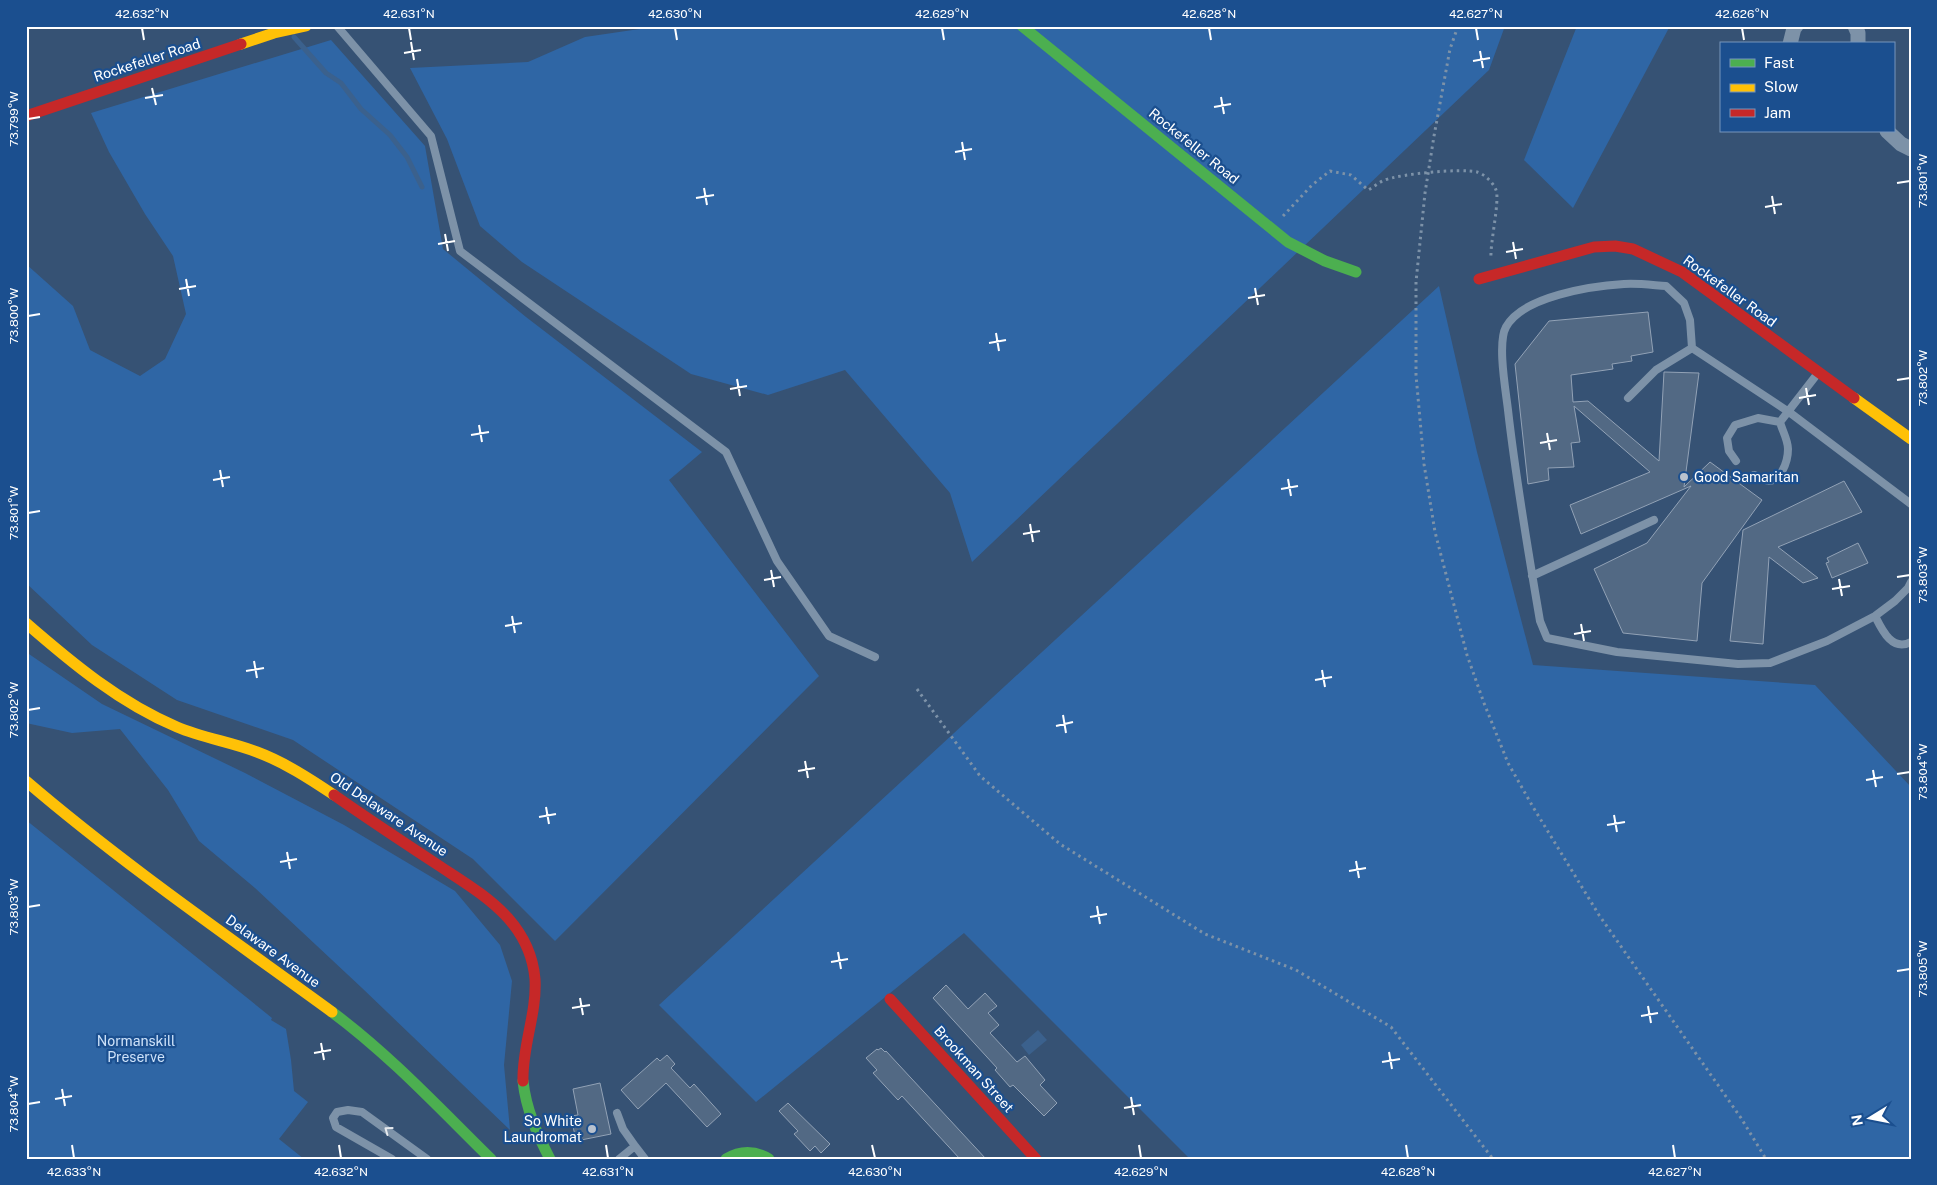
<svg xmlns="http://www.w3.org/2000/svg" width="1937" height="1185" font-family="'Public Sans',sans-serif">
  <rect width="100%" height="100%" fill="#365274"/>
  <path fill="#2f66a5" d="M660 26H1505L1489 70 972 562 950 493 845 370 768 395 691 374 522 262 480 226 447 139 410 68 528 62 585 37Z
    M1577 26H1670L1573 208 1524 160Z
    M331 40 425 146 443 249 526 317 702 452 669 480 819 676 555 941 473 859 293 740 177 700 92 645 26 583V264L73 306 90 350 140 376 165 359 186 314 173 256 145 214 109 152 91 113Z
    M1439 286 1477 452 1533 665 1815 685 1911 787V1159H1190L964 933 756 1102 659 1005Z
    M26 652 102 704 245 773 344 825 455 891 500 945 512 981 504 1065 510 1130 362 988 255 888 199 841 168 790 120 729 72 733 26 723Z
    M26 820 272 1018 271 1020 286 1029 291 1060 294 1091 308 1102 279 1139 304 1159H26Z"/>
  <path fill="#3b618d" d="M1038 1030 1047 1040 1029 1055 1021 1045Z"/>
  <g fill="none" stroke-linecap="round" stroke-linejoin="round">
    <path stroke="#3b618d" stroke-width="5" d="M294 37 326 73 341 83 361 109 390 135 407 157 422 187"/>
  </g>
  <path fill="#526984" stroke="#92a2b6" d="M1648 312 1653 352 1631 356 1632 361 1612 364 1613 369 1571 375 1573 402 1588 401 1659 461 1664 372 1699 373 1684 487 1710 462 1762 500 1702 583 1697 641 1623 633 1594 569 1647 543 1691 486 1581 534 1570 505 1650 472 1574 406 1580 442 1571 443 1574 467 1548 468 1549 480 1528 484 1515 364 1549 321Z
    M1844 481 1862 512 1778 547 1818 578 1803 583 1769 557 1763 644 1730 641 1743 530Z
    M1858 543 1868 563 1832 578 1826 563 1829 562 1827 558Z
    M946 985 968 1009 985 993 997 1006 988 1013 999 1025 990 1033 1017 1062 1025 1056 1045 1080 1040 1085 1057 1103 1044 1116 1013 1085 1010 1087 995 1070 997 1068 933 998Z
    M881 1048 885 1052 886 1051 986 1159H960L902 1096 898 1100 873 1073 877 1070 866 1058 877 1049 878 1050Z
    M667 1055 675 1064 671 1068 690 1088 694 1084 721 1114 707 1127 666 1083 638 1109 621 1090 657 1058 660 1061Z
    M600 1083 611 1134 576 1141 571 1116 578 1115 573 1089Z
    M788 1103 830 1144 821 1153 815 1146 810 1151 794 1134 798 1131 779 1111Z"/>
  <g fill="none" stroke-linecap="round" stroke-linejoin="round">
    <path stroke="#7d92a8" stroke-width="3" stroke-dasharray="2.5 4" stroke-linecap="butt" d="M1458 26 1450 49 1434 136 1425 193 1416 282V375L1424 464 1435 532 1467 655 1484 703 1508 763 1533 807 1599 915 1741 1118 1766 1159
      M1283 216 1312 185 1330 171 1351 175 1368 190C1374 187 1379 182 1385 180 1400 174 1461 168 1477 172 1484 174 1493 182 1496 190 1500 200 1490 243 1491 258
      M917 689 980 776 1060 844 1205 934 1296 970 1391 1027 1493 1159"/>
    <path stroke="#7d92a8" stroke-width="8" d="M337 26 431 136 460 251 726 452 777 561 829 636 875 657
      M1628 398 1656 370 1692 348
      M1736 461 1729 451 1727 438 1735 425 1758 418 1780 422 1818 373
      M1754 475C1758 476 1762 479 1765 480 1781 485 1788 460 1788 449 1788 440 1782 430 1780 422
      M1911 504 1789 412 1692 348 1690 320 1684 303 1666 286C1652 285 1637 283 1624 284 1592 286 1523 296 1506 327 1497 343 1506 392 1508 410 1516 481 1528 551 1540 621L1547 638 1617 652 1738 664 1770 663 1827 641 1875 616 1895 601 1908 588 1911 582
      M1532 576 1654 520
      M1875 616C1882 630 1892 652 1911 642
      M617 1113 623 1129 635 1146 619 1159
      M635 1146 645 1159
      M392 1159 336 1127 333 1118 337 1112 348 1110 362 1112 427 1159"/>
    <path stroke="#7d92a8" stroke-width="15" d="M1855 26 1858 33V44
      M1790 44 1794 28 1796 26
      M1887 131 1901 144 1911 149"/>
    <path stroke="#4caf50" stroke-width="11" d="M1022 26 1288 242 1325 261 1356 272
      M332 1012C390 1055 440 1109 491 1159
      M523 1081C526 1109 537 1134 550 1159
      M726 1159C741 1150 754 1150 769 1159"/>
    <path stroke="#ffc107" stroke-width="11" d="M241 44 274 33 306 26
      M1854 398 1911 439
      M26 623C72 663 120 703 177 727 203 738 231 742 257 752 284 762 310 779 334 795
      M26 781C123 864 229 937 332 1012"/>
    <path stroke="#c62828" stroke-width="11" d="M26 116 241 44
      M1479 279 1594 247 1615 246 1633 249 1682 272 1854 398
      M334 795C368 819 403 842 438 865 462 881 488 896 508 918 523 935 533 956 535 979 537 1014 522 1046 523 1081
      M890 999 1036 1159"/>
  </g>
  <defs><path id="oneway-chevron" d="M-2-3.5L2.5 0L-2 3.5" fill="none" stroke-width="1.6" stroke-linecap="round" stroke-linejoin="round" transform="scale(1.25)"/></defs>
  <use stroke="#e5e9ee" href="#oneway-chevron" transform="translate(388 1130) rotate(-144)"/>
  <path fill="none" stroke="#fff" stroke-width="2" d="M142 28 144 40M409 28 411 40M675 28 677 40M942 28 944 40M1209 28 1211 40M1476 28 1478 40M1742 28 1744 40M411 42 414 60M1480 51 1483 68M404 53 421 50M1473 61 1490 58M152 88 156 105M1221 97 1224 114M145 98 163 95M1214 107 1231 104M28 119 40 117M962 142 965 160M955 152 972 149M1897 183 1910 181M704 188 707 205M1772 196 1775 214M696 198 714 195M1765 207 1782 204M445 234 448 251M1513 242 1516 259M438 244 455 241M1506 252 1523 249M186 279 189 296M1255 288 1258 305M179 289 196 286M1248 298 1265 295M28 316 40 314M996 333 999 351M989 343 1006 340M737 379 740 396M1897 380 1910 378M1806 388 1809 405M730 389 747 386M1799 398 1816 395M479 425 482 442M1547 433 1550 450M471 435 489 432M1540 443 1557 440M220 470 223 487M1288 479 1291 496M213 480 230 477M1281 489 1298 486M28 513 40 511M1030 524 1033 542M1023 534 1040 531M771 570 774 587M1897 577 1910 575M1839 579 1842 596M764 580 781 577M1832 589 1850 586M512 616 515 633M1581 624 1584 641M505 626 522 623M1574 634 1591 631M254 661 257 678M1322 670 1325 687M246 671 264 668M1315 680 1332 677M28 710 40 708M1063 715 1066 733M1056 726 1073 722M805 761 808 778M1873 770 1876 787M798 771 815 768M1897 774 1910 772M1866 780 1883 777M546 807 549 824M1614 815 1617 832M539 817 556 814M1607 825 1625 822M287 852 290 869M1356 861 1359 878M280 862 297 859M1349 871 1366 868M1097 906 1100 924M28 907 40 905M1090 917 1107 914M838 952 841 969M831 962 848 959M1897 971 1910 969M580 998 583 1015M1648 1006 1651 1023M572 1008 590 1005M1641 1016 1658 1013M321 1043 324 1060M1389 1052 1392 1069M314 1053 331 1050M1382 1062 1400 1059M62 1089 65 1106M1131 1097 1134 1115M55 1099 72 1096M28 1104 40 1102M1124 1108 1141 1105M72 1145 74 1158M339 1145 341 1158M606 1145 608 1158M872 1145 875 1158M1139 1145 1141 1158M1406 1145 1408 1158M1673 1145 1675 1158"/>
  <g fill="#b9c2ce" stroke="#1b4f8f" stroke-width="2">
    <circle cx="1684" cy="477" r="5"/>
    <circle cx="592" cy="1129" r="5"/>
  </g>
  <g text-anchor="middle" stroke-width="4.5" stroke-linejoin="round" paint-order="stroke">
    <g font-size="14" fill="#fff" stroke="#1b4f8f">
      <text transform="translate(147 60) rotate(-18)" y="5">Rockefeller Road</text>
      <text transform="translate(1194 146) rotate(39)" y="5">Rockefeller Road</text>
      <text transform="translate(1730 291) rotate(36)" y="5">Rockefeller Road</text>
      <text transform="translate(389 814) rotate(34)" y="5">Old Delaware Avenue</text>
      <text transform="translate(273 951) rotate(36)" y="5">Delaware Avenue</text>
      <text transform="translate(974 1069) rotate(48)" y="5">Brookman Street</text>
    </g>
    <g font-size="14" fill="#fff" stroke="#1b4f8f" text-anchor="start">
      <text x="1694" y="482">Good Samaritan</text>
      <text x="582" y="1126" text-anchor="end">So White<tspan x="582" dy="16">Laundromat</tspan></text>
    </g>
    <g font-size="14" fill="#cfe3fa" stroke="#1b4f8f">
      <text x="136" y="1046">Normanskill<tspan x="136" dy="16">Preserve</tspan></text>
    </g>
  </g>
  <rect width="1937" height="1185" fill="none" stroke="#1b4f8f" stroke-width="55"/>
  <rect x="1720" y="42" width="175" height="90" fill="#1b4f8f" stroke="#7695bc"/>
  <rect x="1730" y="59" width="25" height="8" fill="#4caf50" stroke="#7695bc"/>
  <text x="1764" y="68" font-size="15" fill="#ffffff">Fast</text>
  <rect x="1730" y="84" width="25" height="8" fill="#ffc107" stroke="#7695bc"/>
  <text x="1764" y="92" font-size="15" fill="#ffffff">Slow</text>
  <rect x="1730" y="109" width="25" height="8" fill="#c62828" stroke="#7695bc"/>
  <text x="1764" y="118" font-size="15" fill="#ffffff">Jam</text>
  <g transform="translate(1870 1118) rotate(260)" stroke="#1b4f8f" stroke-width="4" paint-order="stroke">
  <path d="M0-4L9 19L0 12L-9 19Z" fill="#ffffff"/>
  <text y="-8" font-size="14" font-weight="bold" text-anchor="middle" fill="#ffffff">N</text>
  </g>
  <rect x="28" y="28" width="1882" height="1130" fill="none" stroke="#fff" stroke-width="2"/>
  <g font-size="12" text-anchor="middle" fill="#fff">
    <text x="142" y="18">42.632°N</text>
    <text x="409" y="18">42.631°N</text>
    <text x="675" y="18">42.630°N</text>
    <text x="942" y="18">42.629°N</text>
    <text x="1209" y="18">42.628°N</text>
    <text x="1476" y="18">42.627°N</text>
    <text x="1742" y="18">42.626°N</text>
    <text transform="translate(14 119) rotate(-90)" y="4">73.799°W</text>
    <text transform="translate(1923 181) rotate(-90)" y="4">73.801°W</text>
    <text transform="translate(14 316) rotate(-90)" y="4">73.800°W</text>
    <text transform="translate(1923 378) rotate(-90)" y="4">73.802°W</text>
    <text transform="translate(14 513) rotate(-90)" y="4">73.801°W</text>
    <text transform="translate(1923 575) rotate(-90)" y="4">73.803°W</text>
    <text transform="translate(14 710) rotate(-90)" y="4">73.802°W</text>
    <text transform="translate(1923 772) rotate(-90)" y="4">73.804°W</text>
    <text transform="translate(14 907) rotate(-90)" y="4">73.803°W</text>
    <text transform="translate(1923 969) rotate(-90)" y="4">73.805°W</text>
    <text transform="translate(14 1104) rotate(-90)" y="4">73.804°W</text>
    <text x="74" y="1176">42.633°N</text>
    <text x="341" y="1176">42.632°N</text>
    <text x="608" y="1176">42.631°N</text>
    <text x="875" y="1176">42.630°N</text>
    <text x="1141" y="1176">42.629°N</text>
    <text x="1408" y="1176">42.628°N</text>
    <text x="1675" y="1176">42.627°N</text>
  </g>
</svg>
